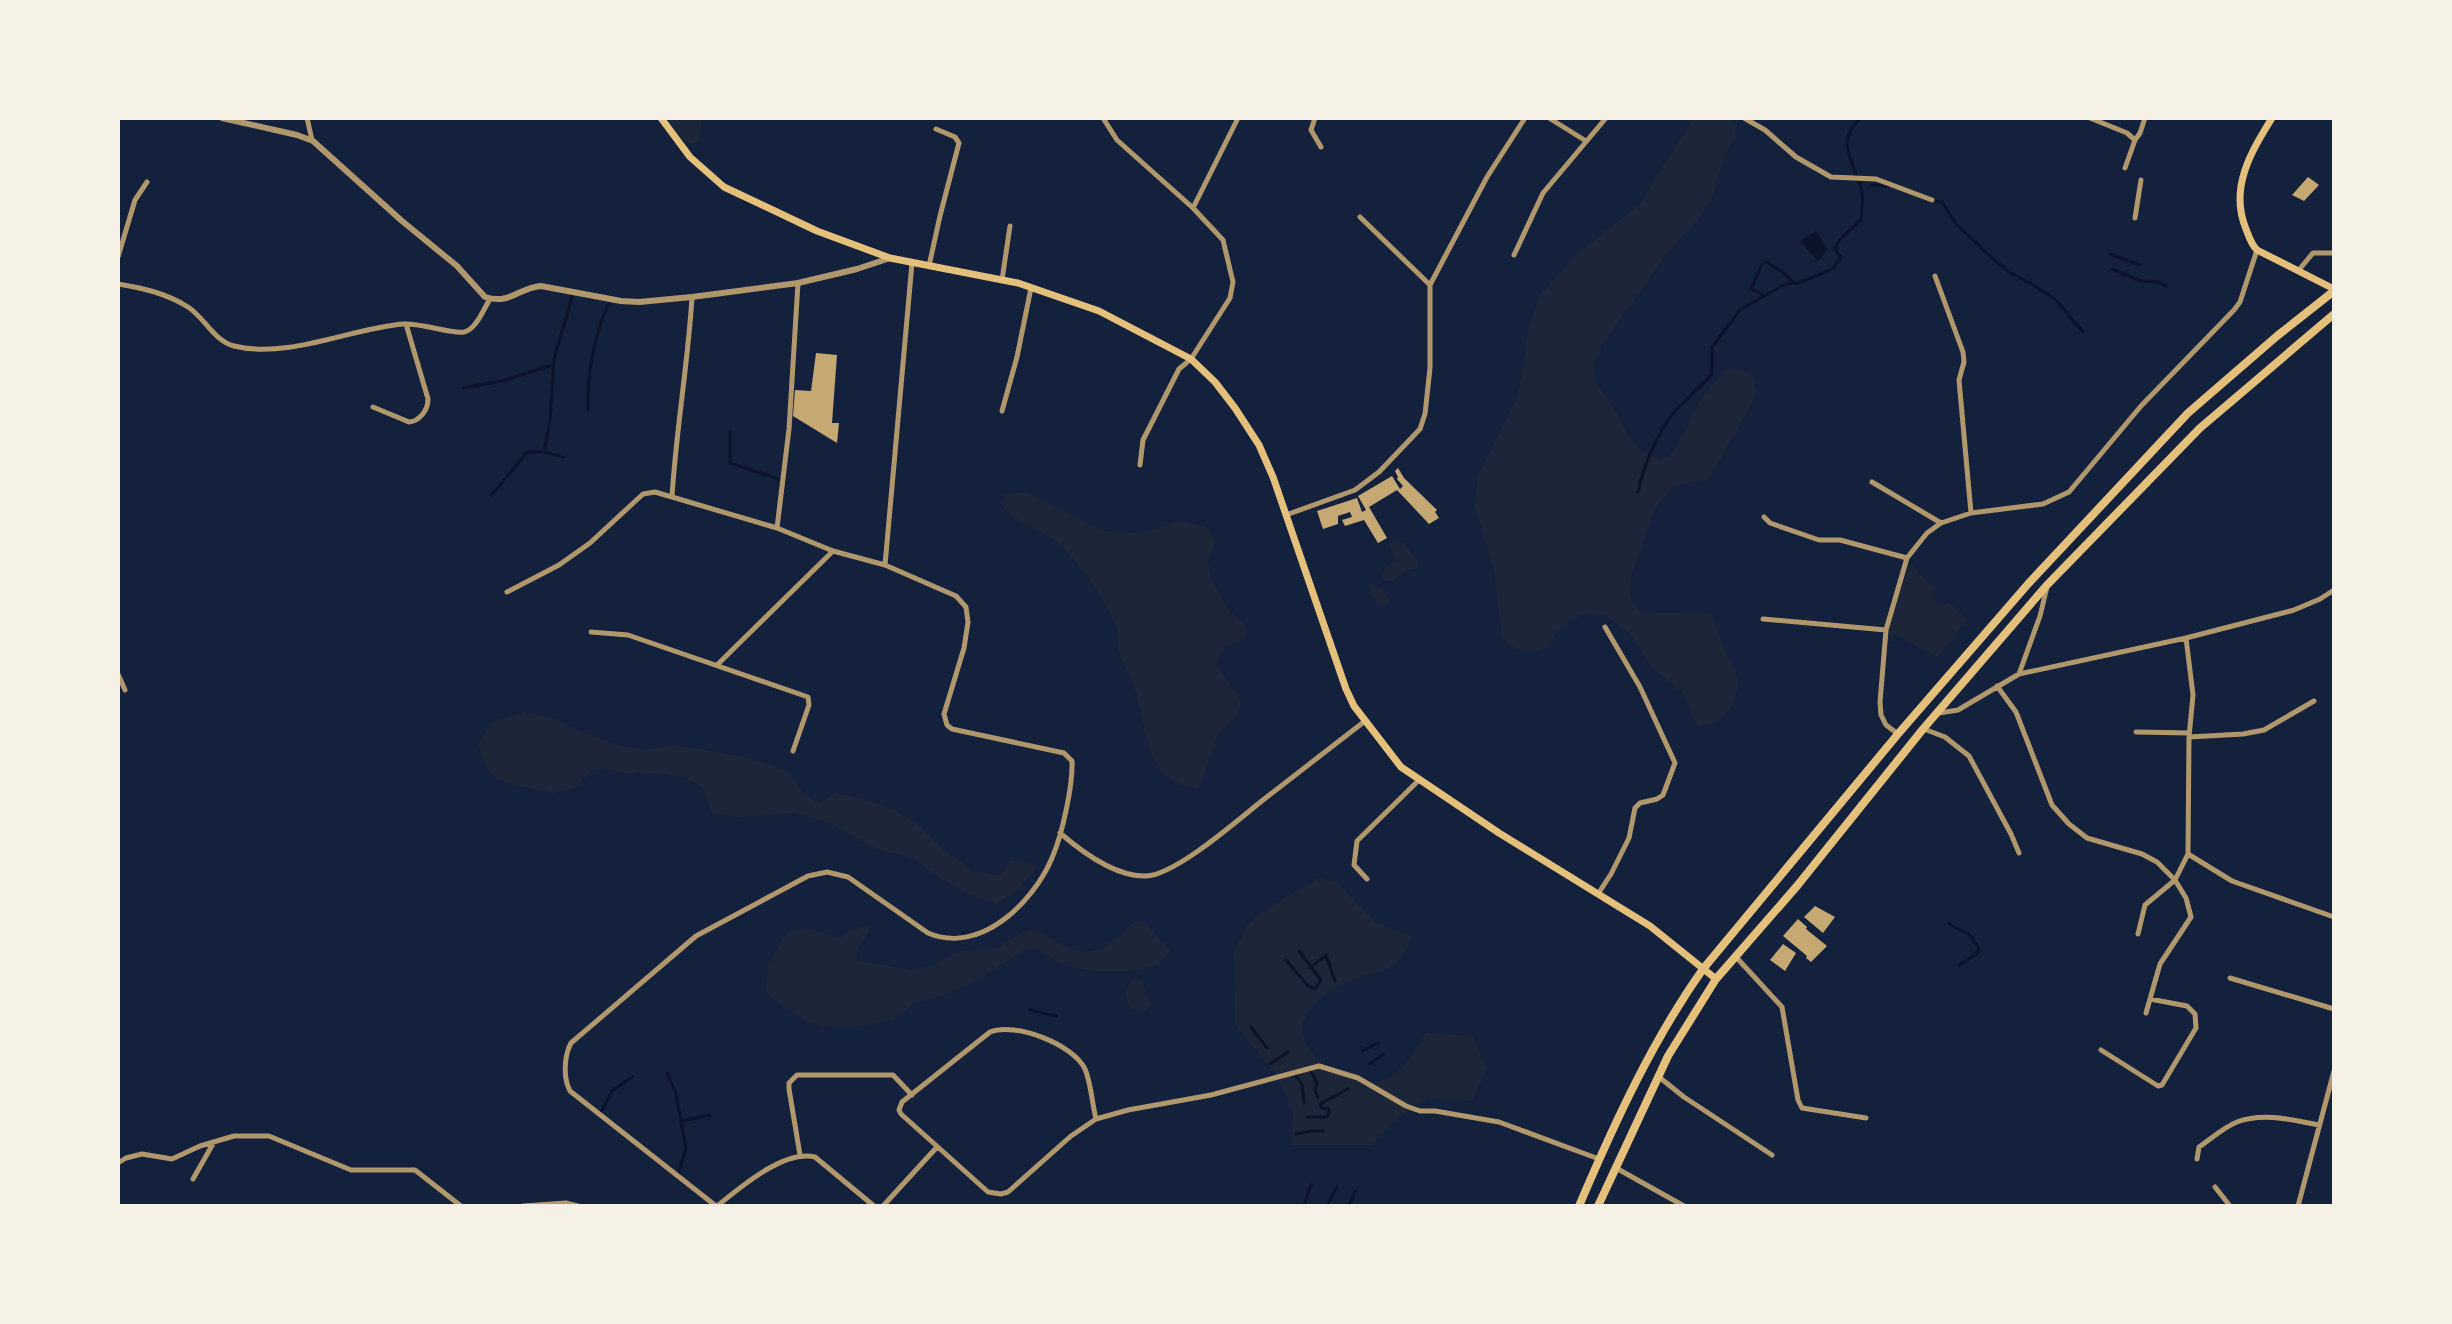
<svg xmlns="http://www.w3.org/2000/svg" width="2452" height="1324" font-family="Karla,sans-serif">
  <rect width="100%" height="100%" fill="#14213d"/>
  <path fill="#1d2539" d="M667 118H702L699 141 692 144 685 142 678 135Z
    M1693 118H1727L1736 127 1735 136 1722 161 1713 197 1697 221 1669 251 1602 345 1594 363 1595 382 1612 405 1629 437 1642 451 1660 459 1669 457 1680 442 1696 406 1725 369 1744 370 1752 375 1756 391 1754 399 1712 474 1704 480 1674 486 1655 508 1631 578 1630 597 1641 613 1701 612 1711 614C1717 623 1718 633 1721 643 1726 654 1734 666 1737 677 1742 701 1724 724 1701 726L1694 720 1683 693 1651 667 1629 633 1604 615 1583 614 1573 619 1558 630 1547 647 1539 651H1520L1509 645 1502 636 1494 571 1474 504 1478 476 1518 396 1529 325 1539 296 1577 254 1639 205Z
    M1026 492 1103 531 1143 533 1177 521 1205 526 1211 534 1215 542 1208 561 1211 579 1230 612 1245 624 1247 634 1240 641 1223 648 1216 664 1238 695 1240 704 1238 714 1217 735 1212 753 1198 789C1141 782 1148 725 1133 683 1130 673 1123 664 1120 655 1117 642 1119 631 1113 619 1104 598 1072 553 1054 540 1037 528 1010 521 1000 502L1007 494Z
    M1391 542H1403C1409 548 1411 556 1418 561V568L1408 570 1392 581H1386L1382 577 1385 567 1392 564 1396 559 1389 547Z
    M1911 564 1934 589 1933 599 1942 606 1948 602 1967 620 1938 657 1896 635 1891 642 1885 639V617Z
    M1371 584 1382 588 1390 600 1387 605 1381 606C1375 600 1366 594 1371 584Z
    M524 712 556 719 580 731 615 744 646 750 676 745 746 757 775 766 792 774 801 791 818 803 835 793 860 798 895 810 916 823 946 852 973 871 1000 875 1010 860 1038 865 1019 889 996 905 966 893 940 878 911 857 878 850 830 823 794 813 739 817 711 813 703 788 685 777 639 772 626 774 606 768 591 771 575 788 553 793 514 785 497 779 485 766 478 745 492 722Z
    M1319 878 1336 881 1374 921 1412 937C1407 949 1401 959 1391 967 1383 973 1372 973 1362 976 1341 984 1308 1000 1303 1024 1297 1058 1352 1089 1381 1081 1401 1076 1417 1050 1426 1033L1472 1036 1487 1068 1472 1101 1427 1098 1394 1121 1372 1145H1291L1293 1114 1277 1076 1235 1024 1234 952 1247 925 1268 908Z
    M1135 921 1145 922 1170 951C1166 955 1161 962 1156 965 1137 975 1082 973 1062 964 1050 958 1042 949 1028 948L972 983 944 995 916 1003 893 1020 856 1027H827L808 1023 769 997 766 988 769 962 784 937 792 930 811 929 839 938 864 925 870 931 855 952 859 961 913 970 931 966 957 952 997 948 1023 932 1034 929C1084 957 1091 964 1135 921Z
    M1138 978 1143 981 1146 994 1153 1005 1142 1011 1131 1009C1124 998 1123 981 1138 978Z"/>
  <path fill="#0b132b" d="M1816 231 1827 249 1818 261 1800 241Z"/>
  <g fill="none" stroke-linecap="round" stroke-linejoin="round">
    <path stroke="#0b132b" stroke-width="3" d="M1871 185 1888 186
      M1933 201 1942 202 1955 223 1991 257 2009 272 2032 284 2056 300 2083 332
      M2110 254 2140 265
      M1765 261 1784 273 1793 282
      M1762 264 1751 289 1762 294
      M2112 269 2141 281 2158 282 2166 286
      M463 388 502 381 552 365
      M588 410C587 373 594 338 608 304
      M730 431V463L779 479
      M544 452 550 421 554 359 572 297
      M1638 492C1642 468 1662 422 1680 406 1690 396 1702 385 1712 374V347L1740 310 1785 284 1798 283 1823 273 1833 268 1841 258 1835 249C1841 234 1853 230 1861 219 1862 208 1864 197 1861 187 1852 161 1835 138 1862 118
      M492 495 527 452H544L563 457
      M1949 924 1970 935 1979 949 1978 953 1959 965
      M1286 960 1308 986 1315 989 1321 980 1299 951
      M1310 968 1326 955 1335 981
      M1030 1010 1056 1016
      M1251 1027 1267 1048
      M1362 1051 1378 1043
      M1270 1064 1288 1052
      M1369 1064 1383 1055
      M1310 1070 1317 1083 1315 1090 1318 1098
      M667 1073 676 1093 686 1149 678 1174
      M1296 1076 1302 1084 1304 1103
      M600 1114 612 1091 633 1076
      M1328 1116 1329 1109 1322 1108 1320 1104 1348 1089
      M1307 1117H1326
      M681 1121 710 1115
      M1296 1134 1311 1131H1323
      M1328 1204 1337 1186
      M1304 1206 1311 1185
      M1325 1206 1326 1204
      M1349 1206 1355 1191"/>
  </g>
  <path fill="#c6a872" d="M2308 177 2319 185 2304 201 2292 195Z
    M816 353 837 355 832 423H839L837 443 793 416 795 390 811 391Z
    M1398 468 1404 478 1437 510 1435 512 1439 518 1429 524 1397 490 1369 507 1387 538 1378 543 1364 520 1345 526 1342 520 1352 517 1350 512 1338 516V524L1323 529 1317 511 1357 498 1362 512 1366 510 1358 496 1392 476 1400 489 1403 486 1397 479 1398 477 1395 471Z
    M1815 906 1835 917 1823 933 1804 917Z
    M1798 919 1807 927 1806 929 1827 946 1811 962 1806 958 1807 956 1783 936Z
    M1783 944 1796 953 1785 971 1770 960Z"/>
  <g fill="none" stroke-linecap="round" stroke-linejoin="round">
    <path stroke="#b1986c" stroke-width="5" d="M307 118 312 140
      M1103 118 1117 140 1193 208 1223 240 1233 282 1230 298 1191 359 1179 369 1143 440 1140 465
      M1315 118 1311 130 1321 147
      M1549 118 1586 141
      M1744 118 1765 130 1796 157 1831 177 1876 179 1932 200
      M2090 118 2127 133 2135 140 2125 168
      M2135 140 2140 133 2145 118
      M1193 208 1238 118
      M1360 217 1430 285
      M2135 218 2141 180
      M1514 255 1543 193 1606 118
      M118 257 135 200 147 182
      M929 266 940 216 959 143 955 137 936 129
      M2298 271 2313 253H2334
      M1935 276 1963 352 1964 362 1959 380 1971 513
      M1002 280 1010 226
      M118 284C142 288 166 293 188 307 204 317 214 341 234 346 289 359 348 329 403 324 423 323 450 334 464 332 476 330 484 308 490 299
      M373 407 409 422C420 421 428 410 428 399L406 324
      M1002 411 1017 357 1031 288
      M1872 482 1941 523
      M672 497C676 430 688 364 692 297
      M1286 515 1355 490 1379 472 1420 429 1425 414 1430 368V285L1487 177 1525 118
      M1764 517 1770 523 1819 540H1840L1907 558
      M777 528 789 429 798 283
      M885 565 912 263
      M507 592 559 565 590 543 643 494 655 492 777 528 833 551 885 565 956 596 966 607 968 622 964 648 944 714 947 725 952 729 1064 753 1072 761C1073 786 1062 835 1052 858 1033 903 980 955 928 933L848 877 827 872 808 876 696 936 571 1043C564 1056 563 1078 570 1091L716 1206
      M1763 619 1886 630
      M591 632 628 635 808 697 809 705 793 751
      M2186 638 2193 695 2189 737
      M717 665 833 551
      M118 674 125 690
      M2019 674 2040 616 2047 587
      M1997 686 2016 712 2052 805 2069 824 2087 838 2142 854 2157 862 2175 880 2145 905 2138 934
      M1939 713 1958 710 2019 674 2186 638 2294 610 2320 599 2334 590
      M1924 729 1945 737 1969 756 2011 834 2019 853
      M2136 732 2189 733
      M1898 734 1886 725 1881 715 1880 702 1886 630 1907 558 1927 533 1941 523 1971 513 2043 504 2069 492 2141 406 2234 310 2240 302 2257 250
      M1060 833C1082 852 1116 877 1146 876 1176 875 1239 819 1263 800 1297 774 1331 747 1365 721
      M2188 854 2232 881 2334 917
      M1367 879 1354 865 1357 841 1419 780
      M1598 894 1611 874 1629 838 1635 808 1640 803 1657 799 1663 795 1675 763 1640 687 1605 627
      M1736 957 1782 1007 1798 1100 1802 1108 1866 1118
      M2230 978 2334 1009
      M2146 1013 2160 964 2191 917 2186 898 2175 880 2188 854 2189 737 2243 734 2264 730 2314 701
      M2101 1050 2158 1086 2162 1085 2196 1028 2195 1014 2187 1006 2150 999
      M1659 1077 1684 1097 1772 1155
      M1096 1119C1092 1103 1091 1083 1085 1069 1073 1044 1015 1022 990 1032L902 1102 899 1110 901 1114 988 1192 1001 1194 1008 1192 1071 1136 1096 1119 1128 1110 1211 1095 1319 1066 1358 1078 1406 1106 1420 1111H1435L1499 1122 1599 1159
      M800 1155 789 1089V1083L797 1075H893L912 1095
      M2197 1159 2199 1147C2211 1139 2224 1127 2237 1122 2263 1112 2293 1120 2319 1125
      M118 1163 126 1158 142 1154 172 1159 200 1146 234 1136H269L351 1170H415L461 1206
      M1616 1168 1684 1206
      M193 1179 214 1142
      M2215 1187 2230 1206
      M523 1206 566 1203 578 1206
      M717 1206C740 1188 784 1149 815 1157L874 1206
      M883 1206 937 1147
      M2298 1206 2334 1071"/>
    <path stroke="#b1986c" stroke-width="6" d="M222 118 297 135 313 141 402 221 457 266 485 297C510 305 518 288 541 286L621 301 639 302 692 297 798 283 857 269 890 258"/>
    <path stroke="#e5c07b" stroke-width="7" d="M661 118 690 157 724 187 817 231 890 258 1018 283 1099 311 1191 359 1215 382 1235 408 1259 445 1273 477 1346 689 1354 706 1401 767 1499 833 1650 926 1716 979
      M2272 118C2251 152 2229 188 2246 229 2249 237 2251 244 2257 250L2334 289"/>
    <path stroke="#e5c07b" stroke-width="8" d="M1579 1206C1614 1124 1652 1041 1703 969L1898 734 2028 584 2188 413 2277 336 2334 291
      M1598 1206 1668 1056 1716 979 1797 886 1923 729 2047 585 2200 428 2334 314"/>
  </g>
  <rect width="2452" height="1324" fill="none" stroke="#f6f1e7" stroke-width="240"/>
</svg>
